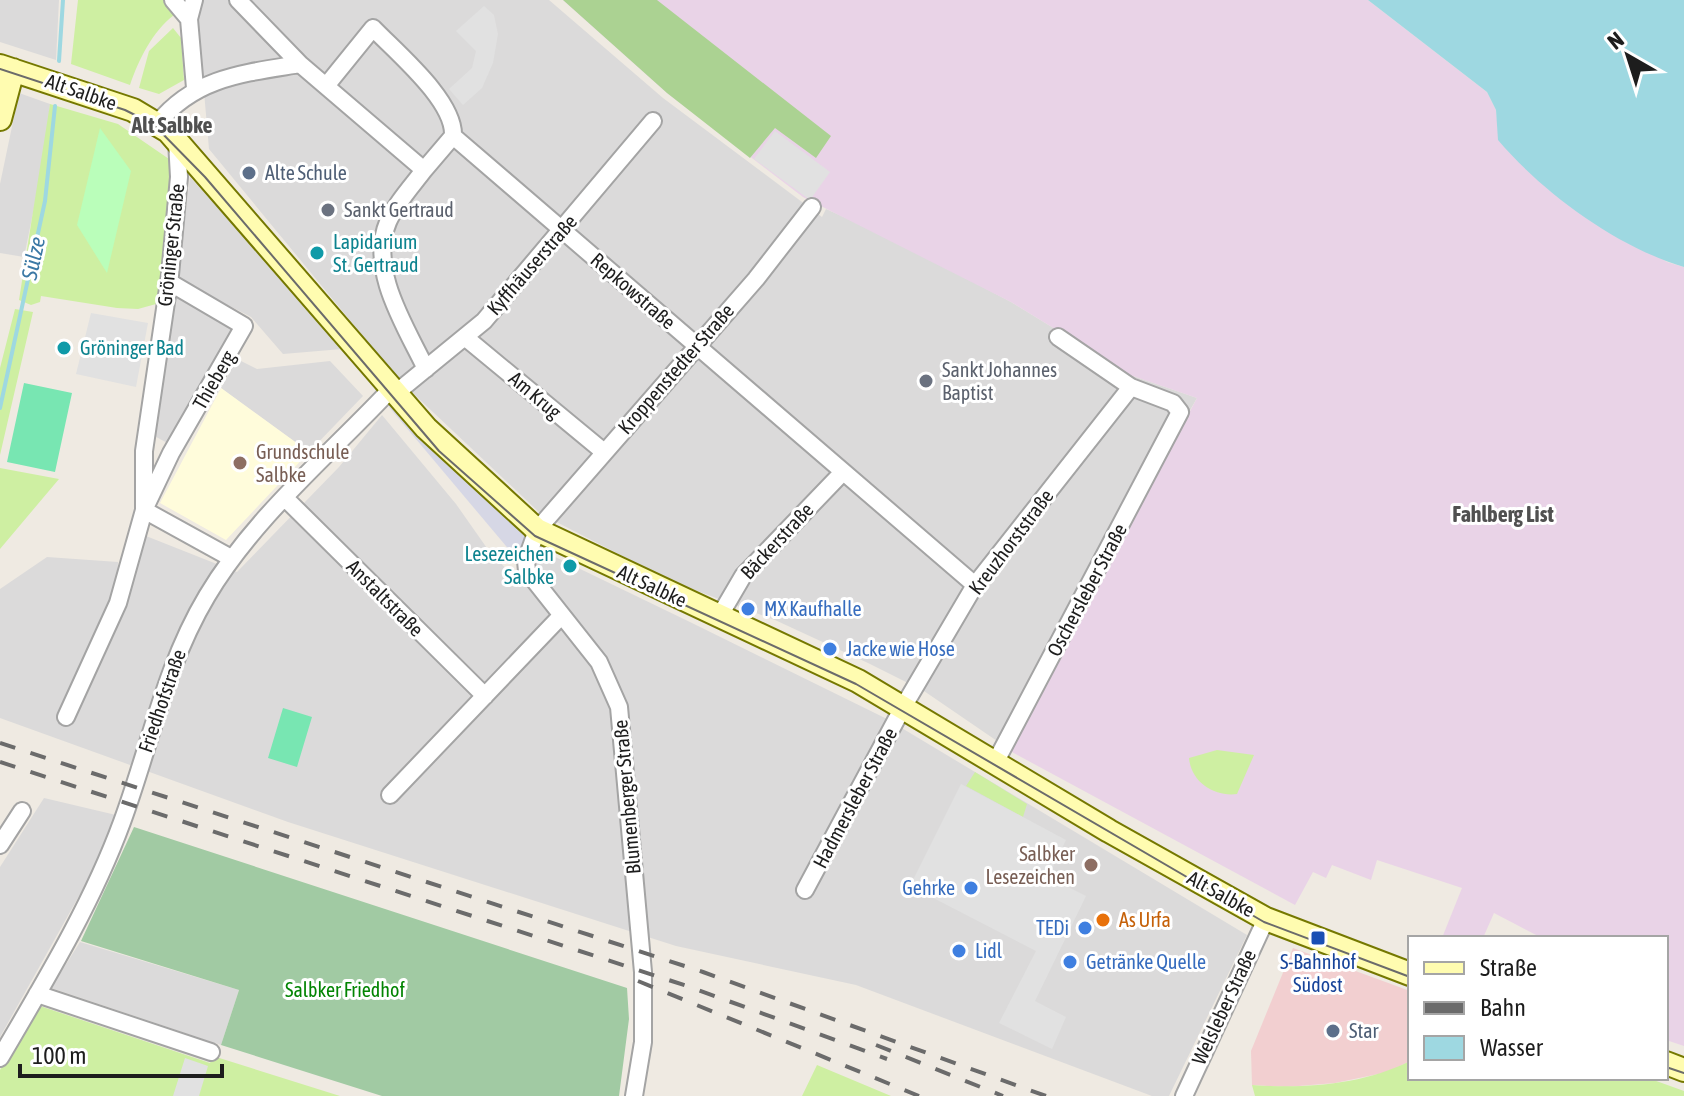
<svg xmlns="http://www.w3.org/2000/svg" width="1684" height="1096" font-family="'Asap Condensed',sans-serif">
  <rect width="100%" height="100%" fill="#efeae2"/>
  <path fill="#dbdada" d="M0 0H59L56 60 0 42Z
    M196 0H549L663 98 822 217 826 209 884 235 1011 302 1130 375 1197 398 1000 743 924 691 868 663 775 620 671 581 541 514 400 381 209 149Z
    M19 93 50 104 46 150 24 257 0 253V184Z
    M190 177 247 240 342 349 283 354 251 317 177 279Z
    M176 294 236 327 171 445 149 433Z
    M237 359 257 369 330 361 363 396 309 452 221 388Z
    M382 415 456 504 489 551 518 581 543 551 692 623 885 718 1247 935 1169 1096H1152L856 985 676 946 288 822 0 718V589L47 557 118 562 117 585 57 721 69 726 129 594 146 536 237 572 339 467Z
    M44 798 116 815 98 862 0 1037V867Z
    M80 942 239 990 221 1045 51 988Z"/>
  <path fill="#f2cfd0" d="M1293 948 1410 991V1061L1388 1072 1335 1083 1286 1087 1252 1085 1251 1051Z"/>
  <path fill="#e9d3e7" d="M563 0H1368L1487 92 1496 110 1499 140 1553 193 1667 262 1684 267V1046L1666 1040V938H1542L1494 913 1483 938H1442L1462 888 1377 860 1371 880 1332 865 1326 878 1313 872 1295 905 1010 751 1197 398 1130 375 1011 302 803 197 667 93Z"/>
  <path fill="#fffcdb" d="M221 388 309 452 226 540 160 503Z"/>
  <path fill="#ceefa2" d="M78 0H165L174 15C152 32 139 59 130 85L71 64Z
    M173 28 181 38 184 80 159 94 139 88 149 51Z
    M50 104 118 124 169 159C179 205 163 259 156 304L138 309 117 308 41 296 40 302 31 305 19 300Z
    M15 309 33 312 0 455V368Z
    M0 468 59 479 0 549Z
    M1217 750 1254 755 1237 794C1214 797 1191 782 1189 758Z
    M975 772 1027 804 1023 817 966 786Z
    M40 1006 210 1063 213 1056 340 1096H0V1070Z
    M1410 1061V1078H1648L1684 1091V1096H1255L1252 1085C1304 1089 1362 1085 1410 1061Z
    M817 1065 891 1096H802Z"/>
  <path fill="#abd292" d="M563 0H657L831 136 816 158 775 128 750 158 667 93Z"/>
  <path fill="#a1caa3" d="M134 827 627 988 629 1019 619 1096H382L221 1045 239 990 81 941Z"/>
  <path fill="#bafeba" d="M100 128 131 171 107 273 77 225Z"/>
  <path fill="#78e6b2" d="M24 383 72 393 55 472 7 462Z
    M283 708 312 717 297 767 268 758Z"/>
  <path fill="#e1e1e1" d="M484 6 494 15 498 34 493 63 482 88 463 105 449 89 472 68 476 51 456 31Z
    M775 131 830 172 810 200 754 159Z
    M91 313 148 323 136 387 76 374Z
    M961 784 1066 840 1048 877 1086 896 1035 1001 1066 1017 1052 1049 999 1023 1036 951 910 886Z
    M185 1058 208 1066 199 1096H173Z"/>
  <path fill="#d6d7e5" d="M391 389 537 530 527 571 389 407Z"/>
  <path fill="#9ed8e1" d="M1368 0H1684V267C1617 247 1543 193 1498 140L1496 110 1487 92Z"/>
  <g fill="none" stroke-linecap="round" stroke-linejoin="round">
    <path stroke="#9ed8e1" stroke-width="4" d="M59 61 63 0
      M0 408 45 201 55 106"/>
    <g stroke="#a4a4a4" stroke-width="20">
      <path id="street" d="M173 0 189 19
        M194 0 189 19 195 88
        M238 0 300 64
        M326 86 373 28C397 53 455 101 453 136
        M158 123C195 77 245 73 300 64L424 170C412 186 396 203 388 222 368 270 406 327 426 369
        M453 136 975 585
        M424 170 453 136
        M169 282 244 326 171 453 144 510 231 558
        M466 338 604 452
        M396 393 484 321 653 121
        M286 499 485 696
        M719 617 743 576 843 472
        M66 717 118 603 144 510V451L170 275 179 177 177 141
        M995 763 1180 412 1173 403 1131 387 1058 337
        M390 795 562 615
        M0 845 22 811
        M805 890 902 709 975 585 1131 387
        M37 994 211 1052
        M0 1058C44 983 92 904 122 822 150 746 165 666 207 596 254 517 329 455 391 389
        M634 1096 643 1042V972L619 707 599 662 527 571 526 561 537 530 756 279 812 207
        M1184 1096 1266 919"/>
    </g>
    <g stroke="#757800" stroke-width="26">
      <path id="secondary" d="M0 66 133 110 168 131 426 428 537 530 858 681 1109 831 1266 919 1410 974
        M0 119 13 70
        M1666 1063 1684 1070"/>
    </g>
    <use href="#street" stroke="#fff" stroke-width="16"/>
    <use href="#secondary" stroke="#fffcb0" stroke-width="22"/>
    <path stroke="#6b6b6b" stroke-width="2" d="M0 69 125 110 153 124 205 177 439 451 535 536 856 684 1264 922 1410 977
      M1666 1067 1684 1073"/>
    <path stroke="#6b6b6b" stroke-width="4" stroke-dasharray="16 16" stroke-linecap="butt" d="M0 743 703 972 1046 1096
      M0 762 690 987 887 1059
      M638 981 919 1096
      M876 1045 1003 1096"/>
  </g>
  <g fill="#5c6f8a" stroke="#fff" stroke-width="3">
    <circle cx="249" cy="173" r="8"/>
    <circle cx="1333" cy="1031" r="8"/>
  </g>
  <g fill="#6b7280" stroke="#fff" stroke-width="3">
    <circle cx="328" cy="210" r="8"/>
    <circle cx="926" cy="381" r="8"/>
  </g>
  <g fill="#0f9aa8" stroke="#fff" stroke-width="3">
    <circle cx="317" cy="253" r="8"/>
    <circle cx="64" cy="348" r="8"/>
    <circle cx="570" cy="566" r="8"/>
  </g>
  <g fill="#8d6e63" stroke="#fff" stroke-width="3">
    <circle cx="240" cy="463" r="8"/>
    <circle cx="1091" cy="865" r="8"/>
  </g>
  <g fill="#3f7fe0" stroke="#fff" stroke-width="3">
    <circle cx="748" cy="609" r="8"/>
    <circle cx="830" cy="649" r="8"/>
    <circle cx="971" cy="888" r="8"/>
    <circle cx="1085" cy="928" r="8"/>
    <circle cx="959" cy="951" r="8"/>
    <circle cx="1070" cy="962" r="8"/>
  </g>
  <circle fill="#e8710a" stroke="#fff" stroke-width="3" cx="1103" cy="920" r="8"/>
  <rect fill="#1a4fb4" stroke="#fff" stroke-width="3" x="1310" y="930" width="16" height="16" rx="4"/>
  <g text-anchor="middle" stroke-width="6" stroke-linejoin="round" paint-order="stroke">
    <g font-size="20" fill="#1d1d1d" stroke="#fff">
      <text transform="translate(81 92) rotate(19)" y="7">Alt Salbke</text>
      <text transform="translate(171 245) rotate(-84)" y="7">Gröninger Straße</text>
      <text transform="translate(532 265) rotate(-49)" y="7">Kyffhäuserstraße</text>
      <text transform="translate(633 291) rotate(41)" y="7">Repkowstraße</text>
      <text transform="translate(676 369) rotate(-49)" y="7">Kroppenstedter Straße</text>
      <text transform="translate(214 380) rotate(-60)" y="7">Thieberg</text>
      <text transform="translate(535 395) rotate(40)" y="7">Am Krug</text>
      <text transform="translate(777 541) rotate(-47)" y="7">Bäckerstraße</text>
      <text transform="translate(1011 542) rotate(-53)" y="7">Kreuzhorststraße</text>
      <text transform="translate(652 586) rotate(25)" y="7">Alt Salbke</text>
      <text transform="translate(1087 590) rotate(-62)" y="7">Oschersleber Straße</text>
      <text transform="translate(385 598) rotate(45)" y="7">Anstaltstraße</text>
      <text transform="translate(162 701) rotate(-71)" y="7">Friedhofstraße</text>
      <text transform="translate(627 797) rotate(-95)" y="7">Blumenberger Straße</text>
      <text transform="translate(855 798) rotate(-62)" y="7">Hadmersleber Straße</text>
      <text transform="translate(1221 894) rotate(29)" y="7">Alt Salbke</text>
      <text transform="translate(1224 1007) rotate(-65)" y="7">Welsleber Straße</text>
    </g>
    <g font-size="20" fill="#4e5e75" stroke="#fff" text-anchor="start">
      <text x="265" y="180">Alte Schule</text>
      <text x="1349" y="1038">Star</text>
    </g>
    <g font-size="20" fill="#5b616d" stroke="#fff" text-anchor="start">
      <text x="344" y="217">Sankt Gertraud</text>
      <text x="942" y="377">Sankt Johannes<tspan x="942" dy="23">Baptist</tspan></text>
    </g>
    <g font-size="20" fill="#0d838f" stroke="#fff" text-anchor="start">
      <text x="333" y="249">Lapidarium<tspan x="333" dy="23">St. Gertraud</tspan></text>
      <text x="80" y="355">Gröninger Bad</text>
      <text x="554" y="561" text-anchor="end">Lesezeichen<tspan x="554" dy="23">Salbke</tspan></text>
    </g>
    <g font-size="20" fill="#785e54" stroke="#fff" text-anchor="start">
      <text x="256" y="459">Grundschule<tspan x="256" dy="23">Salbke</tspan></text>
      <text x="1075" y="861" text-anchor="end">Salbker<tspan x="1075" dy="23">Lesezeichen</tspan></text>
    </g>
    <g font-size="20" fill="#366cbe" stroke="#fff" text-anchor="start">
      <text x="764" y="616">MX Kaufhalle</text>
      <text x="846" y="656">Jacke wie Hose</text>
      <text x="955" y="895" text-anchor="end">Gehrke</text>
      <text x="1069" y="935" text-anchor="end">TEDi</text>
      <text x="975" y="958">Lidl</text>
      <text x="1086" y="969">Getränke Quelle</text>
    </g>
    <g font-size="20" fill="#c56008" stroke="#fff" text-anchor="start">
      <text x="1119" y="927">As Urfa</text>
    </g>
    <g font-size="20" fill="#164399" stroke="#fff">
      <text x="1318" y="969">S-Bahnhof<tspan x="1318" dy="23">Südost</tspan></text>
    </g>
    <g font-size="20" fill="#028402" stroke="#fff">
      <text x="345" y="997">Salbker Friedhof</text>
    </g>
    <g font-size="22" font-weight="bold" fill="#505050" stroke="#fff">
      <text x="172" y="133">Alt Salbke</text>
      <text x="1503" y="522">Fahlberg List</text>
    </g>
    <g font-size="22" font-style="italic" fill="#3c79a5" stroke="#fff">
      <text transform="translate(33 258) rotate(-78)" y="8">Sülze</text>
    </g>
  </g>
  <rect x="1408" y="936" width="260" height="144" fill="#ffffff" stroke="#a5a5a5" stroke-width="2"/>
  <rect x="1424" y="962" width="40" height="12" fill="#fffcb0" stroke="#a5a5a5" stroke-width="2"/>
  <text x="1480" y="976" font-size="24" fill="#1d1d1d">Straße</text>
  <rect x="1424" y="1002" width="40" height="12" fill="#6b6b6b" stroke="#a5a5a5" stroke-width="2"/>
  <text x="1480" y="1016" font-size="24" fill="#1d1d1d">Bahn</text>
  <rect x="1424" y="1036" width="40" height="24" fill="#9ed8e1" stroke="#a5a5a5" stroke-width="2"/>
  <text x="1480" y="1056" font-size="24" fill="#1d1d1d">Wasser</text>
  <g transform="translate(1628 56) rotate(321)" stroke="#ffffff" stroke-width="6" paint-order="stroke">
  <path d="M0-6L14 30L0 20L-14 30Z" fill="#1d1d1d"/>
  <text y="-12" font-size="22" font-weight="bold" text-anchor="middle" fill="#1d1d1d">N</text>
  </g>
  <path d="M20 1064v12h202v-12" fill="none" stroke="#1d1d1d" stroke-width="4"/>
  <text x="32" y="1064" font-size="24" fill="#1d1d1d" stroke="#ffffff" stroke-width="6" paint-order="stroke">100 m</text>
</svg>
